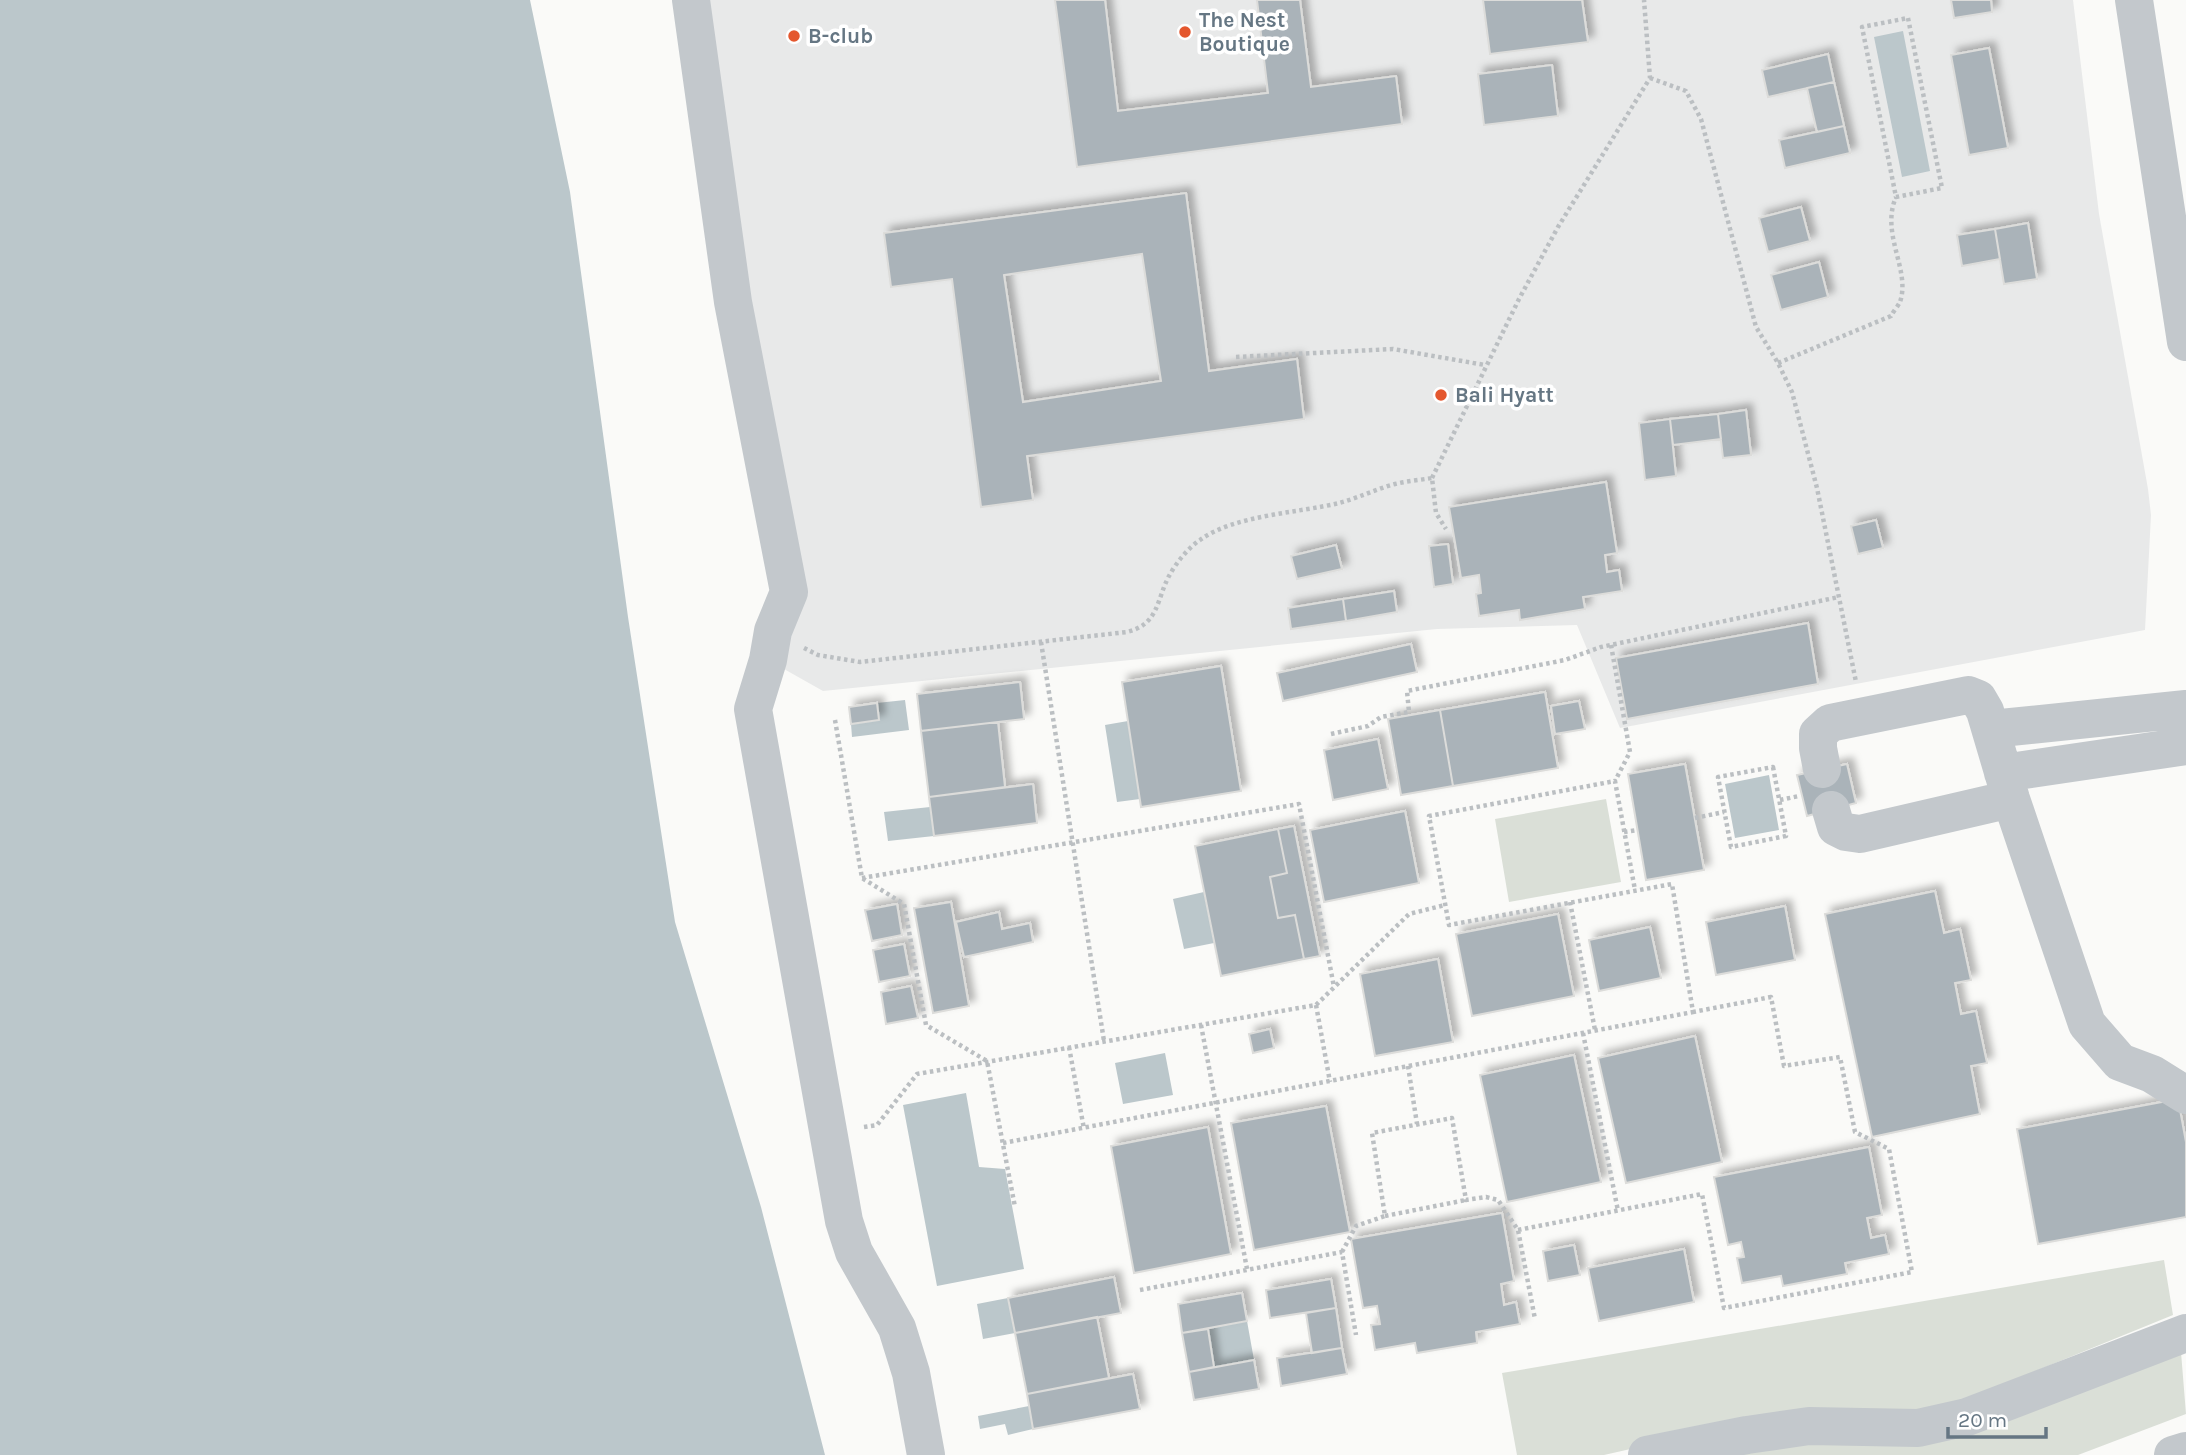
<svg xmlns="http://www.w3.org/2000/svg" width="2186" height="1455" font-family="Karla,sans-serif">
  <defs>
    <filter id="shadow"><feDropShadow dx="6" dy="-6" stdDeviation="3.5" flood-color="#0004"/></filter>
  </defs>
  <rect width="100%" height="100%" fill="#fafaf8"/>
  <path fill="#e8e9e9" d="M691 0H2073L2099 214 2148 489 2151 515 2145 630 1620 728 1577 625 1437 629 823 691 768 660 789 592Z"/>
  <path fill="#dadfd7" d="M1606 799 1621 882 1509 902 1495 819Z
    M2164 1260 2173 1315 1960 1402 1916 1413 1657 1443 1604 1455H1517L1502 1373Z
    M2181 1352 2186 1414 2078 1455H1687L1746 1445Z"/>
  <path fill="#bbc7cb" d="M0 0H530L570 192 628 617 675 922 761 1207 825 1455H0Z
    M1903 31 1930 171 1902 177 1874 37Z
    M905 700 909 730 852 737 851 724 877 703Z
    M1128 721 1140 799 1117 802 1105 725Z
    M1769 775 1779 830 1735 838 1725 784Z
    M930 807 934 836 888 841 884 812Z
    M1204 892 1214 943 1184 949 1173 899Z
    M1165 1053 1173 1095 1123 1104 1115 1063Z
    M966 1093 979 1167 1005 1169 1024 1269 937 1286 903 1105Z
    M1008 1298 1015 1333 983 1339 977 1304Z
    M1247 1321 1254 1360 1214 1367 1208 1329Z
    M1029 1406 1033 1429 1008 1435 1005 1424 980 1429 978 1416Z"/>
  <path fill="#aab3b9" stroke="#dcdcda" stroke-width="2" fill-rule="evenodd" filter="url(#shadow)" d="M1055 0H1105L1118 111 1268 93 1257 0H1300L1311 87 1396 76 1402 124 1077 167Z
    M1483 0H1582L1588 42 1490 54Z
    M1951 0H1991L1992 12 1954 18Z
    M1989 48 2008 148 1969 155 1951 55Z
    M1828 54 1834 82 1768 97 1762 70Z
    M1552 65 1558 116 1484 125 1478 74Z
    M1834 82 1844 126 1817 132 1807 88Z
    M1844 126 1850 153 1785 168 1779 140Z
    M1186 193 1209 371 1297 359 1304 419 1027 456 1033 500 981 507 952 279 891 287 884 233ZM1142 254 1161 381 1023 402 1004 275Z
    M1801 207 1810 241 1768 252 1759 218Z
    M2028 223 2037 279 2004 284 1995 229Z
    M1995 229 2000 259 1962 266 1957 235Z
    M1819 262 1828 297 1781 310 1771 275Z
    M1746 410 1751 455 1723 458 1718 414Z
    M1718 414 1721 439 1673 445 1670 419Z
    M1670 419 1676 476 1645 480 1639 423Z
    M1606 482 1617 553 1605 555 1607 572 1619 570 1622 591 1583 597 1585 609 1520 620 1519 610 1479 616 1476 594 1481 593 1479 575 1461 578 1449 507Z
    M1876 520 1883 548 1858 554 1851 526Z
    M1448 544 1453 584 1434 587 1429 546Z
    M1336 545 1342 569 1297 579 1291 556Z
    M1394 591 1397 612 1346 621 1343 599Z
    M1343 599 1346 621 1291 629 1288 608Z
    M1808 623 1818 684 1627 719 1616 658Z
    M1411 644 1417 672 1283 701 1277 673Z
    M1221 666 1241 791 1141 807 1122 682Z
    M1020 682 1024 719 921 731 917 694Z
    M1545 692 1558 768 1453 786 1440 710Z
    M1579 701 1585 729 1555 734 1551 706Z
    M877 703 879 720 851 724 849 707Z
    M1440 710 1453 786 1401 795 1388 719Z
    M998 722 1005 787 929 797 921 731Z
    M1378 739 1388 789 1333 800 1324 750Z
    M1685 764 1704 870 1646 880 1628 774Z
    M1847 764 1856 803 1807 816 1797 775Z
    M1033 784 1037 823 934 836 929 797Z
    M1405 811 1419 883 1324 902 1310 830Z
    M1294 826 1320 956 1304 959 1295 915 1278 918 1270 877 1287 873 1278 829Z
    M1278 829 1287 873 1270 877 1278 918 1295 915 1304 959 1221 976 1195 846Z
    M1935 891 1944 933 1960 929 1971 980 1955 983 1961 1014 1976 1011 1987 1063 1971 1066 1980 1114 1872 1137 1825 914Z
    M951 902 969 1006 933 1013 914 908Z
    M897 904 902 935 872 941 865 910Z
    M1785 906 1795 960 1716 975 1706 922Z
    M999 912 1002 929 1030 923 1033 942 964 957 956 922Z
    M1558 914 1574 996 1472 1016 1456 934Z
    M1650 927 1661 978 1599 991 1589 940Z
    M904 944 910 976 879 982 873 950Z
    M1438 959 1453 1042 1375 1056 1360 974Z
    M911 986 918 1018 886 1024 881 992Z
    M1270 1029 1274 1048 1253 1053 1249 1034Z
    M1695 1036 1722 1162 1626 1183 1598 1058Z
    M1574 1055 1601 1182 1507 1202 1480 1075Z
    M2178 1099 2186 1142V1217L2038 1244 2017 1129Z
    M1326 1106 1350 1232 1254 1250 1231 1123Z
    M1208 1127 1231 1254 1134 1273 1111 1146Z
    M1869 1147 1882 1215 1867 1218 1871 1238 1885 1235 1889 1254 1845 1263 1847 1274 1783 1286 1781 1276 1742 1283 1737 1258 1744 1257 1741 1242 1728 1245 1714 1177Z
    M1502 1213 1514 1281 1501 1284 1504 1305 1516 1302 1520 1324 1476 1332 1477 1343 1417 1353 1415 1343 1375 1350 1371 1325 1380 1324 1377 1306 1363 1308 1351 1239Z
    M1574 1245 1580 1275 1548 1281 1543 1251Z
    M1684 1249 1694 1302 1599 1321 1588 1268Z
    M1114 1277 1121 1313 1015 1333 1008 1298Z
    M1331 1279 1336 1308 1270 1318 1266 1290Z
    M1242 1293 1247 1321 1182 1333 1178 1304Z
    M1336 1308 1342 1348 1312 1353 1306 1313Z
    M1097 1317 1109 1378 1027 1394 1015 1333Z
    M1208 1329 1214 1367 1189 1372 1182 1333Z
    M1342 1348 1347 1374 1281 1386 1277 1358Z
    M1254 1360 1259 1389 1194 1400 1189 1372Z
    M1133 1374 1140 1409 1033 1429 1027 1394Z"/>
  <g fill="none" stroke-linecap="round" stroke-linejoin="round">
    <path stroke="#bbbfc2" stroke-width="4.5" stroke-dasharray="3.5 3.5" stroke-linecap="butt" d="M1908 18 1942 188 1896 197 1862 27Z
      M1650 78 1686 91 1701 119 1756 327 1778 363 1792 392 1817 488 1856 682
      M1236 357 1393 349 1485 365
      M1778 363 1891 316C1893 312 1898 306 1900 302 1911 270 1880 234 1896 197
      M1432 478 1519 299 1558 227 1650 78 1644 0
      M1041 642 1104 1041
      M1611 645 1630 752 1615 781
      M804 648 818 655 860 662 1127 632C1159 624 1156 601 1169 576 1176 563 1188 548 1200 540 1234 515 1298 513 1339 503 1358 498 1376 489 1395 484 1407 481 1420 480 1432 478L1436 513 1446 529
      M835 720 862 878 904 904 926 1025 987 1061 1015 1207
      M1331 734 1368 726 1381 717 1409 712 1407 691 1565 660 1601 647 1839 597
      M1773 767 1786 836 1731 847 1718 777Z
      M1780 800 1799 796
      M1695 818 1724 812
      M1624 832 1637 830
      M862 878 1299 804 1334 987
      M1570 902 1595 1030
      M1316 1005 1330 1082
      M1201 1025 1247 1269
      M1583 1033 1618 1211
      M1069 1047 1084 1129
      M1408 1066 1417 1124
      M864 1127 877 1125 917 1074 1316 1005 1409 914 1445 905
      M1003 1143 1693 1012 1672 884 1449 925 1429 816 1615 781 1635 890
      M1385 1216 1466 1200
      M1518 1230 1702 1194 1724 1308 1912 1272 1889 1149 1855 1132 1840 1057 1784 1066 1771 997 1693 1012
      M1342 1252 1356 1226 1385 1216 1372 1133 1452 1118 1466 1200 1486 1197 1498 1200 1518 1230 1535 1319
      M1140 1290 1342 1252 1356 1335"/>
    <path stroke="#c3c8cc" stroke-width="38" d="M691 0 733 302 789 592 773 631 768 660 753 709 844 1221 854 1252 897 1328 911 1373 926 1455
      M2134 0 2186 342
      M1991 729 2186 709
      M1822 769 1818 748V734L1830 723 1968 695 1978 699 1985 711 2011 799 2087 1024 2120 1062 2152 1074 2186 1095
      M2003 773 2186 746
      M1831 810 1836 827 1846 832 1860 834 2011 799
      M1647 1455 1747 1435 1809 1426 1918 1428 1967 1417 2186 1333
      M2173 1455 2186 1451"/>
  </g>
  <g fill="#e4572e" stroke="#fff" stroke-width="2.5">
    <circle cx="1185" cy="32" r="7"/>
    <circle cx="794" cy="36" r="7"/>
    <circle cx="1441" cy="395" r="7"/>
  </g>
  <g text-anchor="middle" stroke-width="7" stroke-linejoin="round" paint-order="stroke">
    <g font-size="21" font-weight="bold" fill="#657683" stroke="#fff" text-anchor="start">
      <text x="1199" y="27">The Nest<tspan x="1199" dy="24">Boutique</tspan></text>
      <text x="808" y="43">B-club</text>
      <text x="1455" y="402">Bali Hyatt</text>
    </g>
  </g>
  <path d="M1948 1427v10h98v-10" fill="none" stroke="#657683" stroke-width="3.5"/>
  <text x="1958" y="1427" font-size="21" fill="#657683" stroke="#ffffff" stroke-width="5" paint-order="stroke">20 m</text>
</svg>
